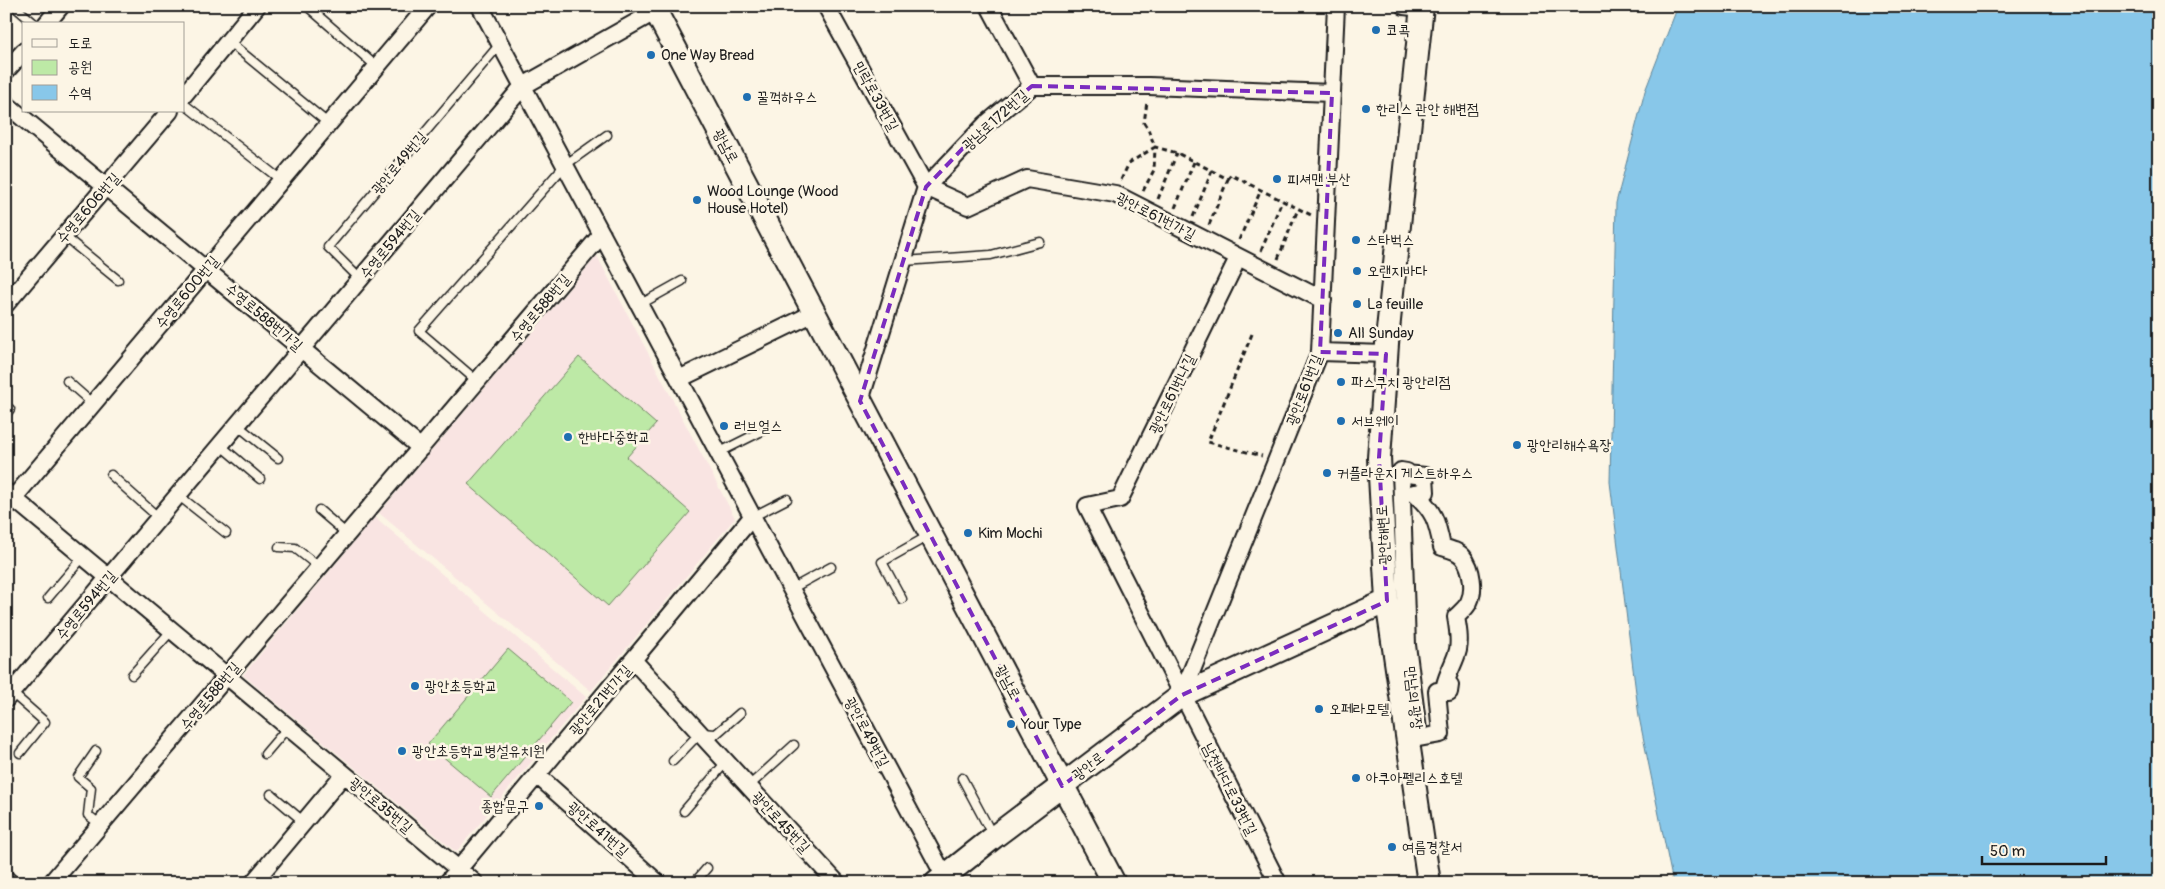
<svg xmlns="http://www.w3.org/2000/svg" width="2165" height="889" font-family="Pangolin,'Poor Story',sans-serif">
  <rect width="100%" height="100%" fill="#fcf5e5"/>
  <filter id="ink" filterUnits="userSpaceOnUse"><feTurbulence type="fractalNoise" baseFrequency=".02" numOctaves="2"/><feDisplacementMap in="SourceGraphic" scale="10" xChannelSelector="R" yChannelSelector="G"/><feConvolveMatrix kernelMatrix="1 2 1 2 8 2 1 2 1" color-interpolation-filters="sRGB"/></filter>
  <g filter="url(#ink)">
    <path fill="#f9e4e2" d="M597 256 735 518 591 691 379 513Z
      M375 517 586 697 456 852 243 675Z"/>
    <path fill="#bde9a6" stroke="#6c8261" d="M579 357 656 424 627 457 690 512 608 606 468 484Z
      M508 649 571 702 491 797 428 744Z"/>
    <path fill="#88c7e9" stroke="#5d8397" d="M1678 6H2159V883H1673L1639 717 1610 482 1616 203 1645 91Z"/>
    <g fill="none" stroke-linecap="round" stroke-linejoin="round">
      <g stroke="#1c1c1c" stroke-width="11">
        <path id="lane" d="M14 6 35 24
          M307 6 377 67
          M228 41 329 124
          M184 104 281 180
          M64 236 118 280
          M904 261 991 255 1040 242
          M360 279 328 247 500 44
          M639 305 682 281
          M67 381 93 404
          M477 381 419 331 565 165 607 135
          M6 414 10 409
          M237 425 278 458
          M220 445 260 479
          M718 453 764 430
          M111 475 159 518
          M178 495 226 533
          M319 510 347 534
          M752 517 787 499
          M279 547 295 548 319 567
          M791 589 831 567
          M48 598 83 557
          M902 599 882 562 930 535
          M132 675 172 630
          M12 693 45 722 20 753
          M96 751 78 777 91 788 88 815 101 825
          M265 754 288 727
          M673 761 700 733 716 734 740 713
          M962 778 993 836
          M749 786 794 745
          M271 794 304 822
          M684 811 726 762
          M694 883 707 868"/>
      </g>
      <g stroke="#1c1c1c" stroke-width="20">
        <path id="street" d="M480 6 948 883
          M826 6 926 187 968 206 1027 179 1115 194 1323 300
          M989 6 1032 86
          M1404 6 1422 8
          M46 24 61 6
          M6 71 24 51
          M184 95 257 6
          M6 104 421 448
          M1238 258 1120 499 1087 506 1278 883
          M6 304 170 111
          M1320 352 1386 354
          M679 379 814 313
          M860 401 926 187 986 124 1032 86H1149L1332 93
          M1401 471 1407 472V474L1425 476 1426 492 1414 493C1434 511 1437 521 1442 547 1449 549 1458 551 1463 557 1472 568 1475 590 1469 602 1467 607 1461 612 1456 617 1458 628 1460 639 1458 650 1455 662 1448 672 1445 685H1450L1449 692 1437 691 1441 734 1419 738 1407 645Z
          M6 492 475 883
          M6 507 428 6
          M633 660 837 883
          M1182 695 1320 352 1336 6
          M6 699 523 86 665 6
          M537 775 658 883
          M6 879 10 883
          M51 883 602 234
          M253 883 344 774
          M447 883 752 517"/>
      </g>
      <g stroke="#1c1c1c" stroke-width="26">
        <path id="secondary" d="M653 6 1114 883
          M1422 6 1388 330 1379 458 1387 601 1429 883
          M936 883 994 837 1182 695 1387 601"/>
      </g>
      <path stroke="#1c1c1c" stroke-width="3" stroke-dasharray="5 4" stroke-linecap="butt" d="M1121 180 1129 163 1155 147 1148 129 1144 123 1147 102
        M1143 191 1154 170 1155 147 1177 153 1228 179 1231 175 1311 215
        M1158 199 1177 153
        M1175 208 1194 162
        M1193 217 1212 171
        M1209 225 1228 179
        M1239 240 1261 190
        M1261 251 1282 201
        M1278 259 1298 209
        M1252 334 1208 442 1262 456"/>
      <use href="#lane" stroke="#fcf5e5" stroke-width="8"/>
      <use href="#street" stroke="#fcf5e5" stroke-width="16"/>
      <use href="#secondary" stroke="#fcf5e5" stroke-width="22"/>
    </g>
  </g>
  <path fill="none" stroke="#7b2cbf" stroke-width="4" stroke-dasharray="10 6" stroke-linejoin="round" d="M1032 86 1332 93 1320 352 1386 354 1379 458 1387 601 1182 695 1062 786 860 401 926 187 986 124Z"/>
  <g fill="#1f6fb2" stroke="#fcf5e5" stroke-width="2">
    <circle cx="1376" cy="30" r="5"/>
    <circle cx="651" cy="55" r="5"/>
    <circle cx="747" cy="97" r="5"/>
    <circle cx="1366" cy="109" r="5"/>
    <circle cx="1277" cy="179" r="5"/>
    <circle cx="697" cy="200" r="5"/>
    <circle cx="1356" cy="240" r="5"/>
    <circle cx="1357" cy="271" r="5"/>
    <circle cx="1357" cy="304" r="5"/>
    <circle cx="1338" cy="333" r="5"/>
    <circle cx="1341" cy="382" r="5"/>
    <circle cx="1341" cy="421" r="5"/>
    <circle cx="724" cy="426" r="5"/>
    <circle cx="568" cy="437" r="5"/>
    <circle cx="1517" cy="445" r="5"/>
    <circle cx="1327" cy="473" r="5"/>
    <circle cx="968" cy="533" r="5"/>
    <circle cx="415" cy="686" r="5"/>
    <circle cx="1319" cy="709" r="5"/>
    <circle cx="1011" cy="724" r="5"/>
    <circle cx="402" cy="751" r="5"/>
    <circle cx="1356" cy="778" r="5"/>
    <circle cx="539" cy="806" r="5"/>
    <circle cx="1392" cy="847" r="5"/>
  </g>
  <g text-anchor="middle" stroke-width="5" stroke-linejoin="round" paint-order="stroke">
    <g font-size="15" fill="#1c1c1c" stroke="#fcf5e5" text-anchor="start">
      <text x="1386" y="35">코콕</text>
      <text x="661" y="60">One Way Bread</text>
      <text x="757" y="102">꿀꺽하우스</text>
      <text x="1376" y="114">한리스 관안 해변점</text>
      <text x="1287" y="184">피셔맨 부산</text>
      <text x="707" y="196">Wood Lounge (Wood<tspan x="707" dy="17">House Hotel)</tspan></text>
      <text x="1366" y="245">스타벅스</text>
      <text x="1367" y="276">오랜지바다</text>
      <text x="1367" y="309">La feuille</text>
      <text x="1348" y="338">All Sunday</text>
      <text x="1351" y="387">파스쿠치 광안리점</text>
      <text x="1351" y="426">서브웨이</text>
      <text x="734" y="431">러브얼스</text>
      <text x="578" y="442">한바다중학교</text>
      <text x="1527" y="450">광안리해수욕장</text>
      <text x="1337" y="478">커플라운지 게스트하우스</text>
      <text x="978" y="538">Kim Mochi</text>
      <text x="425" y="691">광안초등학교</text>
      <text x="1329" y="714">오페라모텔</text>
      <text x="1021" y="729">Your Type</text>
      <text x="412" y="756">광안초등학교병설유치원</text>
      <text x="1366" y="783">아쿠아펠리스호텔</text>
      <text x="529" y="811" text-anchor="end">종합문구</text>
      <text x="1402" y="852">여름경찰서</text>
    </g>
    <g font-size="15" fill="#1c1c1c" stroke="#fcf5e5">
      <text transform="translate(876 96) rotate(61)" y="5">민락로33번길</text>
      <text transform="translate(995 120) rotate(-42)" y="5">광남로172번길</text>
      <text transform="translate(726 146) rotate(62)" y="5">광남로</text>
      <text transform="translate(399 163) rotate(-50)" y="5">광안로49번길</text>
      <text transform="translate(88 208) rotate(-49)" y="5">수영로606번길</text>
      <text transform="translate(1156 216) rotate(27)" y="5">광안로61번가길</text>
      <text transform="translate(390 244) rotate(-50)" y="5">수영로594번길</text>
      <text transform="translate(187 292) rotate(-50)" y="5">수영로600번길</text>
      <text transform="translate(540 308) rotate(-50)" y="5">수영로588번길</text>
      <text transform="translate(264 317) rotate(40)" y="5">수영로588번가길</text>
      <text transform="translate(1304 390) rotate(-69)" y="5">광안로61번길</text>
      <text transform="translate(1172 394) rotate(-64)" y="5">광안로61번나길</text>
      <text transform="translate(1383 535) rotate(-93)" y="5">광안해변로</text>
      <text transform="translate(86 605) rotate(-50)" y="5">수영로594번길</text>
      <text transform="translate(1008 682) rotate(62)" y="5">광남로</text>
      <text transform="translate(210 696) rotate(-50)" y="5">수영로588번길</text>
      <text transform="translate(1414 698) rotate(83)" y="5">만남의 광장</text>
      <text transform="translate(600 700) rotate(-50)" y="5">광안로21번가길</text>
      <text transform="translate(867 732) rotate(62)" y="5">광안로49번길</text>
      <text transform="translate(1088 766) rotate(-37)" y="5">광안로</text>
      <text transform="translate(1230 789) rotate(63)" y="5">남천바다로33번길</text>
      <text transform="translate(381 805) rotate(40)" y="5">광안로35번길</text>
      <text transform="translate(781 822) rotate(47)" y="5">광안로45번길</text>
      <text transform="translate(598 829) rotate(41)" y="5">광안로41번길</text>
    </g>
  </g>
  <rect width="2165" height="889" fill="none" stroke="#fcf5e5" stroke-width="25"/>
  <rect x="12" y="12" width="2140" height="864" fill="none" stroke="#1c1c1c" stroke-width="2" filter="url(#ink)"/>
  <rect x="22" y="22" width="162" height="90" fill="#fcf5e5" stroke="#a29e95"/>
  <rect x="32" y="39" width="25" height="8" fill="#fcf5e5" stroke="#a29e95"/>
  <text x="68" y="48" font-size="15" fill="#1c1c1c">도로</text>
  <rect x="32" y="60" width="25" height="15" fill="#bde9a6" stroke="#a29e95"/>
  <text x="68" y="72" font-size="15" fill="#1c1c1c">공원</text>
  <rect x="32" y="85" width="25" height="15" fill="#88c7e9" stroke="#a29e95"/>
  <text x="68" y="98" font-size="15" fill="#1c1c1c">수역</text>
  <path d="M1982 856v8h124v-8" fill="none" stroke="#1c1c1c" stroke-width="2.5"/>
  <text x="1990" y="856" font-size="15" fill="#1c1c1c" stroke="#fcf5e5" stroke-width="4" paint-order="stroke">50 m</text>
</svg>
